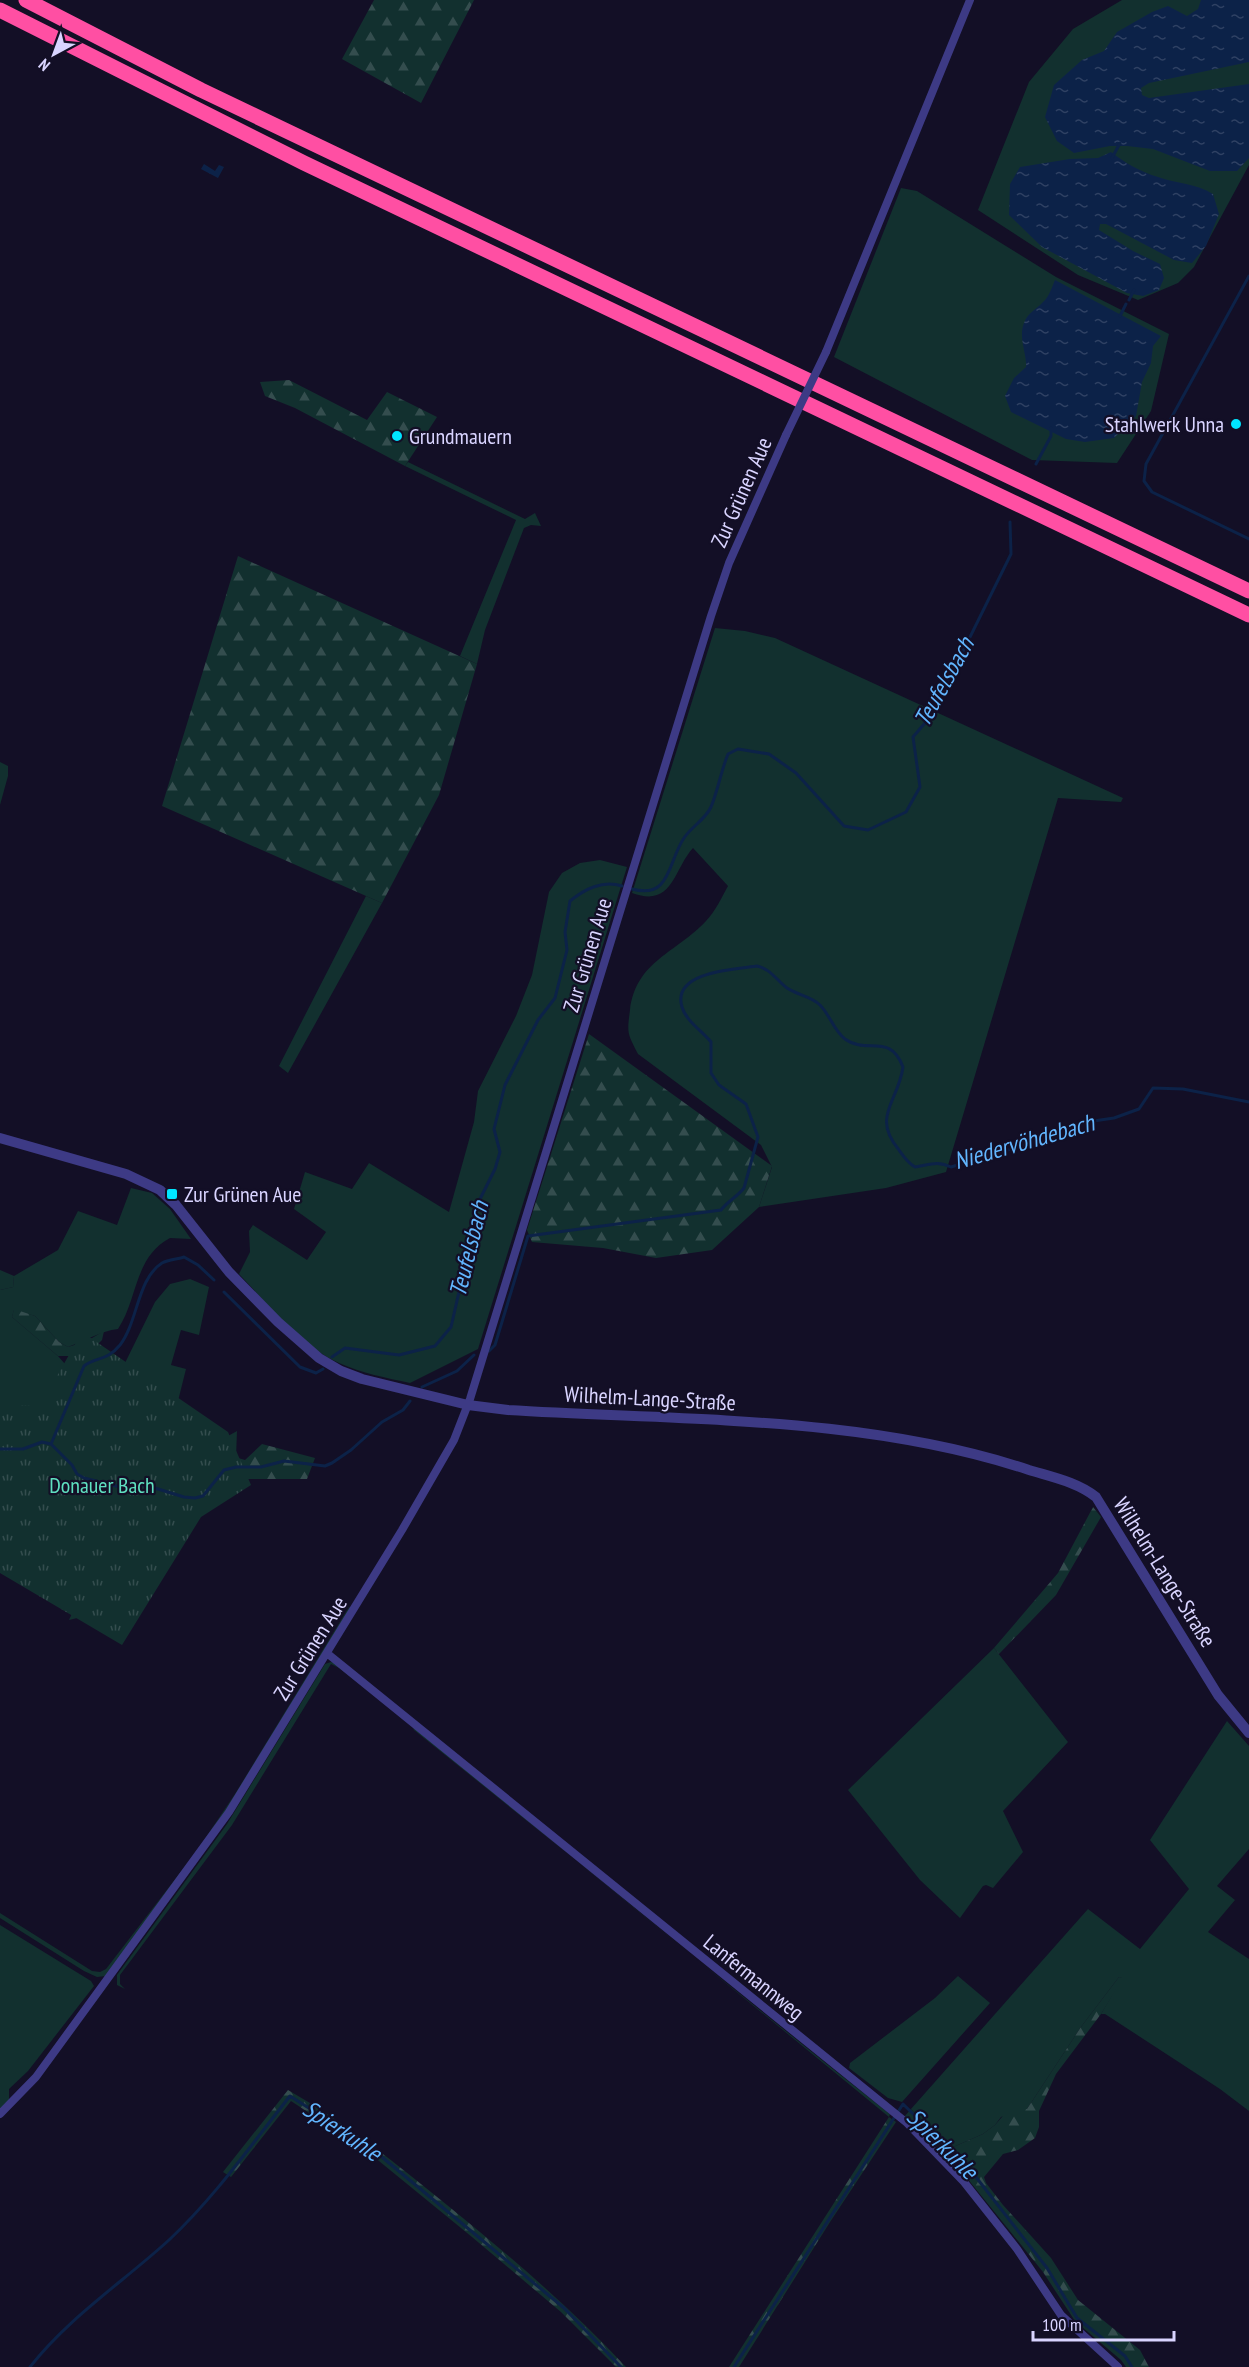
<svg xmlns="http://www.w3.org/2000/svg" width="1249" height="2367" font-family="'PT Sans Narrow',sans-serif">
  <defs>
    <pattern id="forest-firs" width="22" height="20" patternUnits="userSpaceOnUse" patternTransform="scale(1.5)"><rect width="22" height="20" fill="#12302f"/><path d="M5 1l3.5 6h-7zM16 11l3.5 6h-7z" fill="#344d4e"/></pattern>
    <pattern id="park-tufts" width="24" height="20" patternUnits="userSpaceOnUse" patternTransform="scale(1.5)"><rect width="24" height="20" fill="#12302f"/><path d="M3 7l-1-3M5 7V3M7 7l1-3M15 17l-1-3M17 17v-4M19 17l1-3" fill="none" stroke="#344d4e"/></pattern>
    <pattern id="water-ripples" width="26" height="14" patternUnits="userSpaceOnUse" patternTransform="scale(1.5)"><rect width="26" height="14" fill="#0c2248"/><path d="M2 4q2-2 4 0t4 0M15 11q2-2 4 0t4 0" fill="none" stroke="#2f4163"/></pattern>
  </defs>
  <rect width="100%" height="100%" fill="#130f26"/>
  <path fill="#12302f" d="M1122 0H1249V165L1194 267 1178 283 1138 300 1078 275 978 210 1029 82 1073 29Z
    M901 188 917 191 1056 277 1169 334 1151 411 1117 463 1032 460 834 357Z
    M408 462 525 519 535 513 541 526 531 525 524 528 485 630 477 664 460 656 516 520 405 466Z
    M715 628 745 631 775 638 1123 798 1121 802 1058 798 946 1172 886 1188 759 1207 772 1167 761 1145 638 1054C627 1033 627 1033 630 1010 636 961 676 953 706 921 715 912 722 897 728 886L693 848C673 870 673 908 632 893Z
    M0 762 8 766V776L0 805Z
    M600 860 627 867 478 1349 410 1383C386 1378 362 1373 339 1363 299 1345 269 1305 239 1274L250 1252 249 1231 253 1225 307 1260 326 1232 294 1209 305 1172 352 1189 369 1163 449 1212 474 1122 478 1091 516 1016 532 975 549 892 562 873 580 863Z
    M366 896 382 903 288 1073 279 1066Z
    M131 1188 152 1193 170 1209 191 1239 170 1238C134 1257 138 1299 118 1329 101 1331 85 1341 68 1347L59 1342 35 1316 14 1310 12 1317 58 1356 72 1372 48 1416 0 1433V1290L13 1287 14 1276 58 1250 78 1211 117 1225Z
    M190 1279 209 1287 199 1335 181 1330 171 1365 186 1369 176 1409 204 1417 214 1435 228 1436 237 1431 236 1458 224 1454C201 1483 196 1483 159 1484L151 1459 109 1446 78 1420 91 1379 109 1373 125 1363 155 1302 170 1284Z
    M349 1607 351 1608 236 1796 106 1976 97 1977 84 1971 0 1918V1913L92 1971 100 1972 106 1969 196 1852 235 1794Z
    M994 1648 1068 1742 1003 1811 1023 1852 993 1888 986 1885 983 1886 960 1918 920 1880 848 1790Z
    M331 1662 335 1663C520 1813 703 1967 890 2114L889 2117 588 1870 414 1730 412 1725 339 1668 331 1664 232 1825 120 1975V1984L125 1989 117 1985V1975L227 1824 325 1664Z
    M1227 1721 1249 1746V1849L1217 1886 1235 1900 1208 1932 1249 1959V2111L1220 2089 1105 2014H1101L1122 1978 1119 1977 1081 2027 1027 2109 1001 2117 995 2125 983 2134 951 2148 911 2109 1088 1909 1140 1949 1189 1889 1150 1840Z
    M0 1925 91 1981 94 1986 28 2071 9 2089V2100L0 2109Z
    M958 1976 990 2003 902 2102 888 2098 849 2068 850 2063 935 1998Z"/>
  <path fill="url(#forest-firs)" d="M374 0H474L421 103 342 59Z
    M289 380 367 420 387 392 437 417 405 466 295 408 265 396 260 382Z
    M238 556 477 664 439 795 382 903 162 806Z
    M589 1034 772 1166 759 1207 712 1250 656 1258 603 1248 532 1242 527 1230Z
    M0 1270 14 1276 13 1287 0 1290Z
    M14 1309 35 1316 59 1342 68 1347 87 1341 104 1331 102 1340 86 1356H58L12 1317Z
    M0 1433 224 1454 245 1460 262 1444 315 1458 307 1479H239L77 1618 69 1620 128 1496Z
    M1093 1507 1101 1517 1056 1595 999 1654 994 1648 1058 1573Z
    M1119 1977 1123 1978 1101 2014 1056 2074 1039 2111V2127L1035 2138 1018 2150 1003 2154 984 2177 986 2183 1003 2205 1051 2258 1078 2300 1140 2350 1149 2367H1126L1121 2360 1075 2321 1043 2272 967 2178 905 2116 911 2109 951 2148 983 2134 995 2125 1009 2109H1027L1081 2027Z
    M288 2090C345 2122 395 2163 447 2205 510 2256 571 2308 626 2367H616L561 2312 472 2237 368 2152 291 2101 231 2177 223 2172Z
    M889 2117 896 2122 830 2222 739 2367H729Z"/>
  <path fill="url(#park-tufts)" d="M82 1332 228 1432 251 1485 201 1517 122 1645 0 1573V1405L40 1406Z"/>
  <path fill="url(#water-ripples)" d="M1201 0H1249V62L1149 83 1141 88 1142 95 1149 98 1249 84V158L1237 171H1210L1153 149 1127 146H1110L1074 153 1057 141 1045 117 1054 85 1082 60 1104 51 1117 32 1152 12 1168 6 1187 16 1198 9Z
    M1111 152C1125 163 1141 172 1158 177 1177 184 1196 183 1213 194L1219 214 1206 246 1192 263 1174 260 1106 224H1100L1099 230 1133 251 1160 264 1164 278 1159 290 1143 296 1127 293 1042 247 1009 215 1010 184 1020 167 1070 159 1098 158Z
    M204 164 215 171 219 165 224 167 218 178 201 169Z
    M1055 280 1161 336 1153 346 1151 363 1142 382 1136 416 1114 438 1085 442 1066 439 1011 412 1005 396 1014 378 1026 367C1027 353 1018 338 1024 323 1028 312 1036 310 1043 302 1049 297 1052 287 1055 280Z"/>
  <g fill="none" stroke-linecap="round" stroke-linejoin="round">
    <path stroke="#0c2248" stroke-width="3" d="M1112 158 1120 143
      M1249 276 1146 464 1144 481 1152 492 1249 539
      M1129 300 1134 290
      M1120 316 1126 304
      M1036 464 1051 436V428
      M632 889C671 900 668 861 684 838 692 826 705 820 711 807 718 790 721 771 728 754L738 749 769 754 796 773 844 826 868 830 906 812 920 787 913 737 931 716 1011 554 1010 522
      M224 1292 300 1367 316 1373 323 1369
      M489 1351 495 1345 528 1236 721 1210C728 1201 737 1197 744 1188L758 1137 746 1104 719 1085 711 1073V1042C702 1031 686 1021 682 1007 671 971 737 969 757 966 771 969 776 980 787 988 797 995 811 996 820 1005 830 1015 834 1031 845 1039 867 1055 890 1032 903 1067 898 1103 871 1116 899 1150 904 1157 908 1163 915 1167 929 1165 937 1160 951 1167L1038 1141 1080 1123 1114 1118 1139 1109 1153 1088 1183 1089 1249 1102
      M332 1357 345 1348 399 1355 435 1346 451 1327 473 1231 475 1209 495 1169 500 1152 494 1129 505 1085 538 1020 555 998 567 950 565 932 570 901C585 889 602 880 622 886
      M422 1387 457 1371 474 1355
      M51 1444 84 1366C97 1356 106 1362 120 1345 138 1322 137 1279 162 1263 168 1260 178 1259 184 1257L198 1265 214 1280
      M0 1449H23L42 1442 51 1444 72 1465 77 1474 84 1478 120 1487 145 1485 184 1497 195 1498 203 1496 224 1470 236 1467H261L284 1461 325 1466 332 1463 351 1450 382 1422 403 1410 410 1401
      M30 2367C68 2318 123 2282 169 2240 215 2197 251 2145 290 2096L371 2148 564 2308 621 2367
      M734 2367 903 2104 972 2172 1047 2268 1077 2318 1125 2356 1132 2367"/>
    <path stroke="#3d3a85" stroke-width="8" d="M826 352 970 0
      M328 1654 907 2123 964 2182 1017 2249 1061 2315 1118 2367
      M0 2114 36 2077 229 1812 402 1530 454 1440 470 1399 711 616 729 563 786 435"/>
    <path stroke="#3d3a85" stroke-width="10" d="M0 1138 126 1174 160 1190 176 1205 229 1272 278 1322 319 1358 341 1371 362 1379 468 1405 508 1410C682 1421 863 1415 1029 1470 1052 1477 1077 1482 1096 1497L1218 1695 1249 1733"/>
    <path stroke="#ff4fa3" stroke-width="15" d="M26 0 201 90 1249 591
      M0 10 304 163 1249 615"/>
    <path stroke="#3d3a85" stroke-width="8" d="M786 435 826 352"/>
  </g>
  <g fill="#00e5ff" stroke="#130f26" stroke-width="2">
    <circle cx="1236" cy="424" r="6"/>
    <circle cx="397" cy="436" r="6"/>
    <rect x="166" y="1188" width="12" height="12" rx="3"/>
  </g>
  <g text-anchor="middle" stroke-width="4.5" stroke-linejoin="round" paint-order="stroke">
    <g font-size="22" fill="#d9d4ff" stroke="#130f26" text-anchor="start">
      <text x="1224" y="432" text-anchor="end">Stahlwerk Unna</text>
      <text x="409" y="444">Grundmauern</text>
      <text x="184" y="1202">Zur Grünen Aue</text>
    </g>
    <g font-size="22" fill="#d9d4ff" stroke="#130f26">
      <text transform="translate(741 492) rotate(-66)" y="8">Zur Grünen Aue</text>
      <text transform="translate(587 955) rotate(-73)" y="8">Zur Grünen Aue</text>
      <text transform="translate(650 1398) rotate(3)" y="8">Wilhelm-Lange-Straße</text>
      <text transform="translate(1165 1572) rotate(58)" y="8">Wilhelm-Lange-Straße</text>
      <text transform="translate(310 1648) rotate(-58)" y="8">Zur Grünen Aue</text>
      <text transform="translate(754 1977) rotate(39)" y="8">Lanfermannweg</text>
    </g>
    <g font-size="22" fill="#5fe0c0" stroke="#130f26">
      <text x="102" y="1493">Donauer Bach</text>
    </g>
    <g font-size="24" font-style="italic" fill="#62b6ff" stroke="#130f26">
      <text transform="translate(944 682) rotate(-61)" y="8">Teufelsbach</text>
      <text transform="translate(1024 1142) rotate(-16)" y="8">Niedervöhdebach</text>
      <text transform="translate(469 1249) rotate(-76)" y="8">Teufelsbach</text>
      <text transform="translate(342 2131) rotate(34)" y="8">Spierkuhle</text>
      <text transform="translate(942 2144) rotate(45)" y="8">Spierkuhle</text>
    </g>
  </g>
  <g transform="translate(54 54) rotate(221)" stroke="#130f26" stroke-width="4.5" paint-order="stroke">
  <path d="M0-4.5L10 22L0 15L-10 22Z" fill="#d9d4ff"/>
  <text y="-9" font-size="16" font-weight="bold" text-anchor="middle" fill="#d9d4ff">N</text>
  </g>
  <path d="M1033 2331v9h141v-9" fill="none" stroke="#d9d4ff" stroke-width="3"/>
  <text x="1042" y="2331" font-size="18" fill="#d9d4ff" stroke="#130f26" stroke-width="4.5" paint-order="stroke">100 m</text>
</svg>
